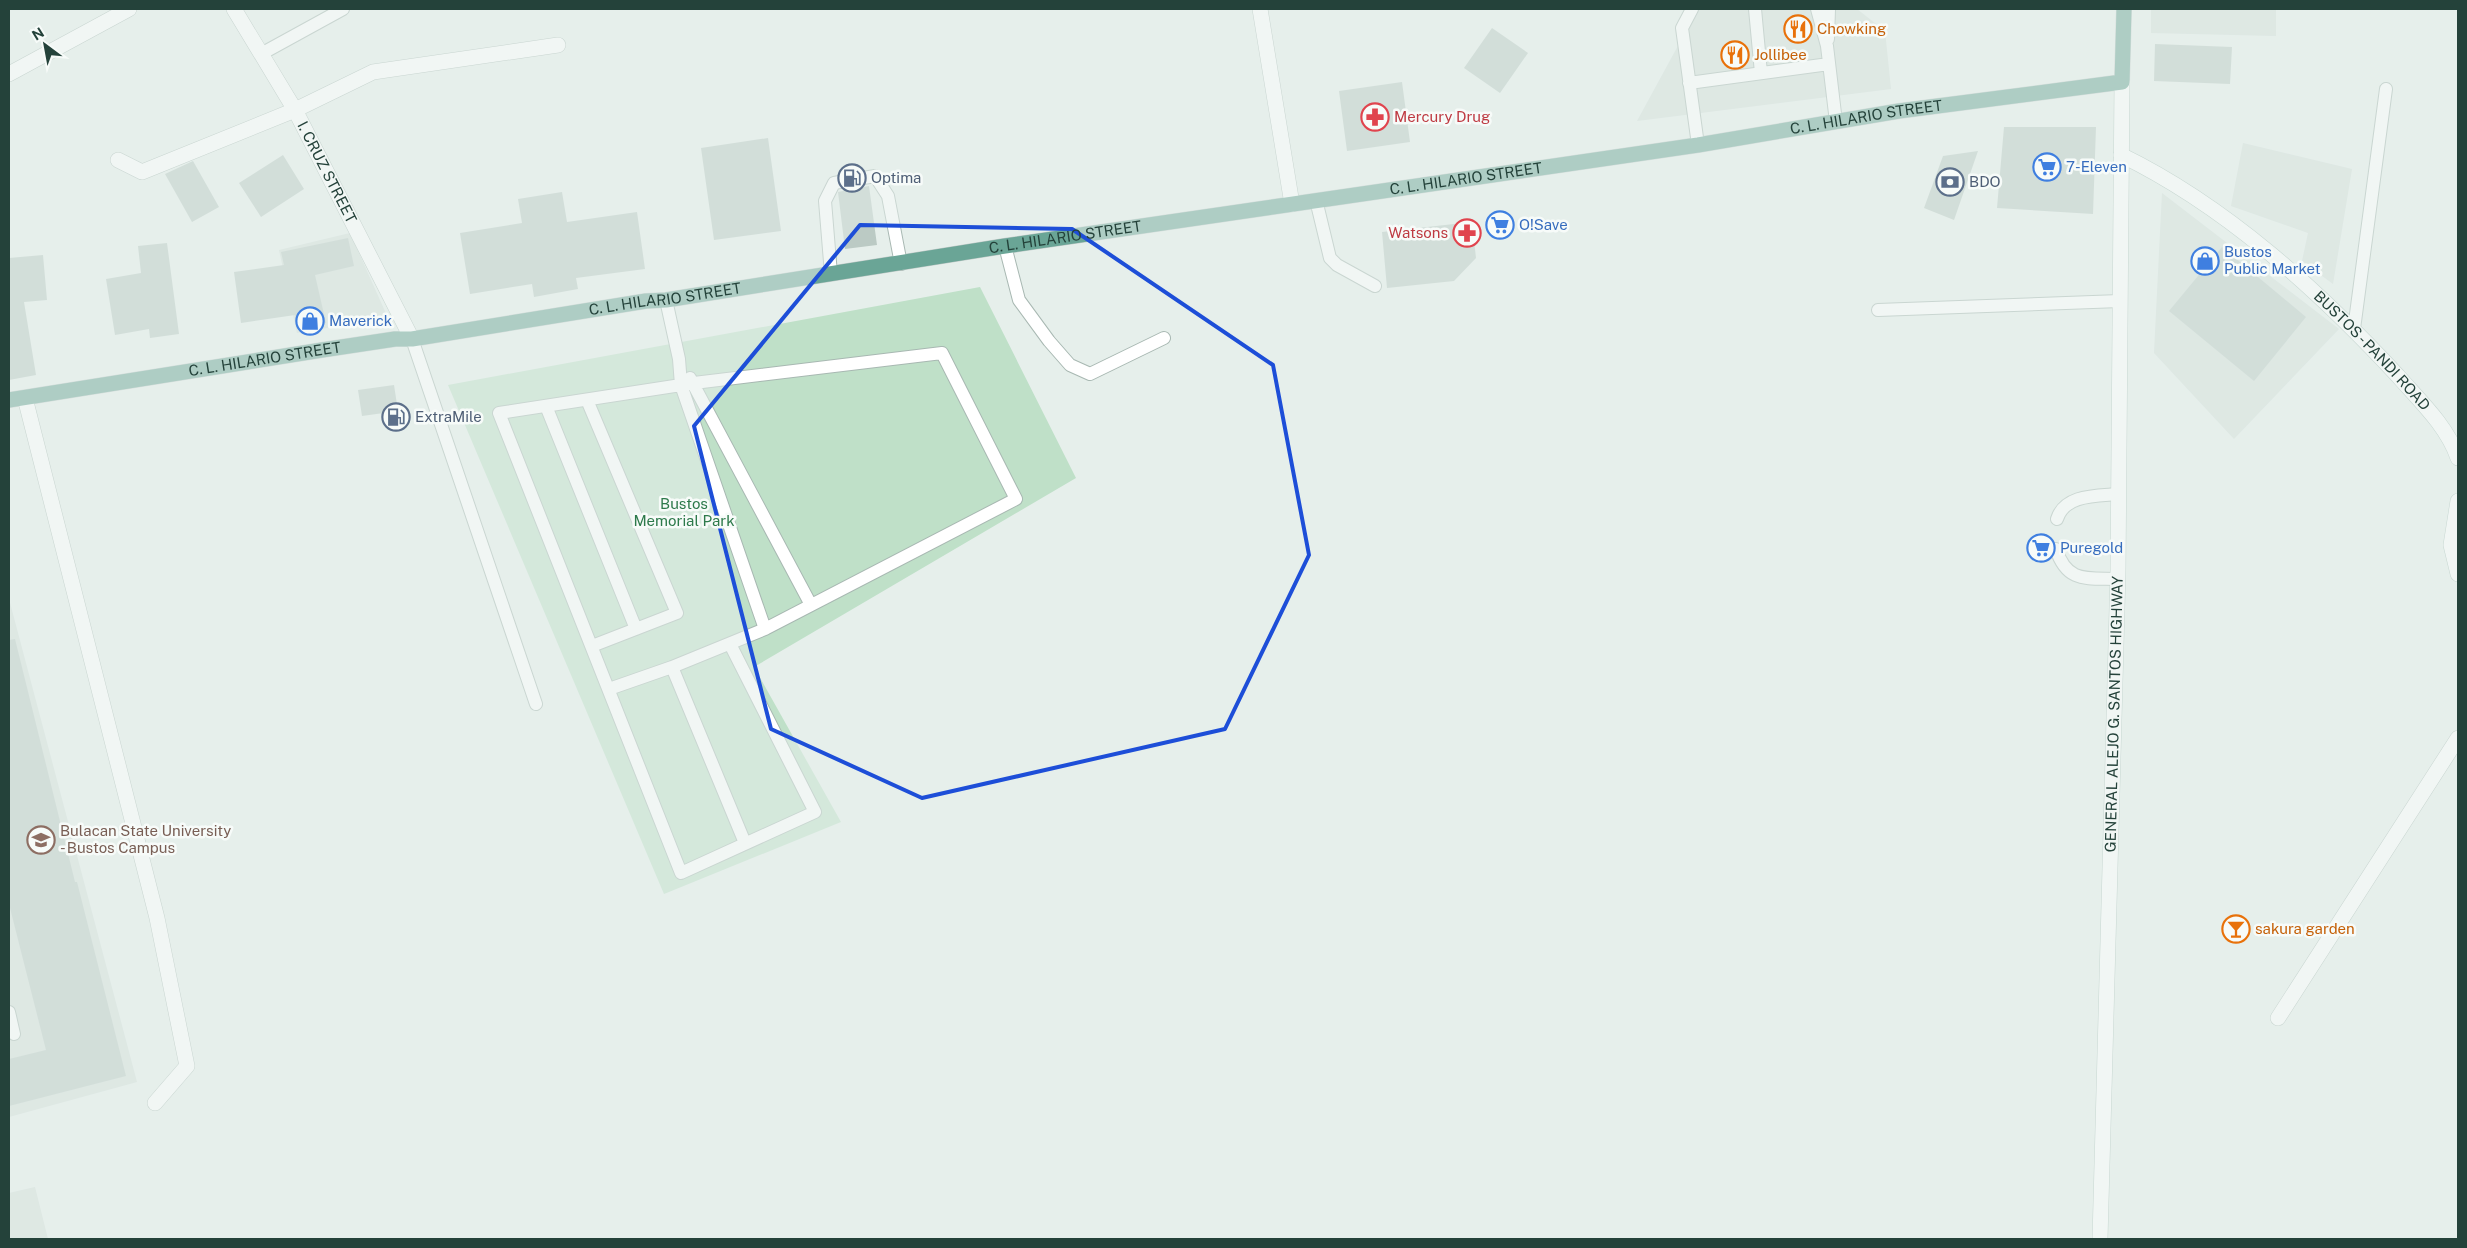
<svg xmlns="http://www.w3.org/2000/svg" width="2467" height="1248" font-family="'Public Sans',sans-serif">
  <rect width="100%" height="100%" fill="#e6efeb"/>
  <path fill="#d4dfda" d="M1698 9H1857L1885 31 1891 89 1637 121Z
    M2151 9H2276V36L2151 33Z
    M2243 143 2352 169 2333 284 2302 261 2308 233 2231 206Z
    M2162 193 2339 329 2234 439 2154 353Z
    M350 233 388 318 297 333 279 250Z
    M9 599 137 1082 9 1117Z
    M35 1187 48 1239H9V1193Z"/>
  <path fill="#bfe0c8" d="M980 287 1076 478 754 667 841 822 664 894 448 385Z"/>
  <path fill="#bbcac4" d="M1492 28 1528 53 1500 93 1464 68Z
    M2155 44 2232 47 2230 84 2154 81Z
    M1402 82 1410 142 1347 151 1339 91Z
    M2004 127H2096L2093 214 1997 208Z
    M768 138 781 231 714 240 701 148Z
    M1978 151 1954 220 1924 208 1943 156Z
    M283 155 304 189 261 217 239 183Z
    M193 161 219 207 192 222 165 174Z
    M869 186 877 245 845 249 838 192Z
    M562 192 567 222 637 212 645 269 576 278 578 289 534 297 532 284 470 294 460 233 522 223 518 199Z
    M1472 222 1476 258 1454 281 1387 288 1382 232Z
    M348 238 354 266 315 275 326 323 298 329 295 315 241 323 234 272 284 265 281 252Z
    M167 243 179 334 150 338 149 329 115 335 106 279 141 273 138 246Z
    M2222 247 2306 317 2254 381 2169 311Z
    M43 255 47 300 24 302 36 375 9 380V258Z
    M394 385 398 411 362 416 358 390Z
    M15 639 75 882H77L126 1076 9 1106V1059L46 1050 9 904V640Z"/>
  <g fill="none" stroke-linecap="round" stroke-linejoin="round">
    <g stroke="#a8b8b2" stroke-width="14">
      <path id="lane" d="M1692 9 1682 28 1698 145
        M1755 9 1761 73
        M1817 9 1827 46 1836 122
        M1828 39 1829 9
        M261 54 343 9
        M1689 83 1829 64
        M1316 200 1330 258 1337 265 1375 286
        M1005 246 1019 300 1049 341 1070 365 1090 374 1164 338
        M831 274 825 201 834 183 875 176 888 196 901 264
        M666 300 679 359 681 385 765 629
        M1878 310 2120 301
        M2354 329 2386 89
        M412 339 536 704
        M690 378 811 605
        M587 400 677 613 592 646
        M546 406 636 629
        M2057 519C2065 494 2097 496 2118 494
        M2056 549C2067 583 2086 578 2117 579
        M672 667 745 843
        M609 689 672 667 765 629 1016 499 942 353 694 383 499 413 681 873 815 812 730 644
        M9 1012 14 1034"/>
    </g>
    <g stroke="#a8b8b2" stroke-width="16">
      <g id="street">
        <path id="s1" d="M234 9 295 110 412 339"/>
        <path d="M1260 9 1292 204"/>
        <path d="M9 74 129 9"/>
        <path d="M118 160 142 172 295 110 373 72 558 45"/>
        <path d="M25 398 157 918 187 1066 155 1103"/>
        <path d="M2278 1018 2458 738"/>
      </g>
    </g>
    <g stroke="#a4bbb3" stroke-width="16">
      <g id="secondary">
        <path id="s2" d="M2121 155C2226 206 2319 291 2398 376 2420 401 2447 426 2458 458"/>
        <path d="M2458 501 2451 545 2458 574"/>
        <path id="s3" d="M2100 1239 2118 571 2122 82"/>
      </g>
    </g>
    <g stroke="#c2cac8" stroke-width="16">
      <g id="primary">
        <path id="s4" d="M9 400 322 350 395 339H412L646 301 666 300 1005 246 1698 145 1899 111 2122 82 2124 9"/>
      </g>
    </g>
    <use href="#lane" stroke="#fff" stroke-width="12"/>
    <use href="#street" stroke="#fff" stroke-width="15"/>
    <use href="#secondary" stroke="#fff" stroke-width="15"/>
    <use href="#primary" stroke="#6aa596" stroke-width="15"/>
  </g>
  <path d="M0 0H2467V1248H0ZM860 225 1072 229 1273 365 1309 555 1225 729 922 798 771 729 694 426Z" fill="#e6efeb" fill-opacity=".55" fill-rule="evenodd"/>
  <path fill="none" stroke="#1d4ed8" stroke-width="4" stroke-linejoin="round" d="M860 225 1072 229 1273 365 1309 555 1225 729 922 798 771 729 694 426Z"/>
  <defs>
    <g id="restaurant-ring" transform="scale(1.4375)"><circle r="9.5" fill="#f7fbf9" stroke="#e8710a" stroke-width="1.5"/><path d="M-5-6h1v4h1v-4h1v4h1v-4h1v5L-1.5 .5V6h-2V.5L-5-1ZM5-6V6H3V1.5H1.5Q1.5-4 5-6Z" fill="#e8710a"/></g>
    <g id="pharmacy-ring" transform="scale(1.4375)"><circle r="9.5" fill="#f7fbf9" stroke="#e0444e" stroke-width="1.5"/><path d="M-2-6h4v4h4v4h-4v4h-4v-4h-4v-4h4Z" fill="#e0444e"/></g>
    <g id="supermarket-ring" transform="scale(1.4375)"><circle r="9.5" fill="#f7fbf9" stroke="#3f7fe0" stroke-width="1.5"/><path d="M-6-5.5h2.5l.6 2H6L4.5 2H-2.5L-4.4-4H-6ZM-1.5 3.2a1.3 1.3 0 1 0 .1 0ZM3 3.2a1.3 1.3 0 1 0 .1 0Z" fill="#3f7fe0"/></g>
    <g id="fuel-ring" transform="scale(1.4375)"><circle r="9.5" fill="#f7fbf9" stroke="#5c6f8a" stroke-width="1.5"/><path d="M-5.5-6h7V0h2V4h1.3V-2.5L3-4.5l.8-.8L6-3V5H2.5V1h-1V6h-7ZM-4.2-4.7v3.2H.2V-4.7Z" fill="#5c6f8a"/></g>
    <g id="bank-ring" transform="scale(1.4375)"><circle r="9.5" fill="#f7fbf9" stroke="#5c6f8a" stroke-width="1.5"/><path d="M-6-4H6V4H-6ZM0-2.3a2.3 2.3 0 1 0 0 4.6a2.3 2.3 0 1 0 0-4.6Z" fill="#5c6f8a"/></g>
    <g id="shop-ring" transform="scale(1.4375)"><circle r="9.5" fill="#f7fbf9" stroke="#3f7fe0" stroke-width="1.5"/><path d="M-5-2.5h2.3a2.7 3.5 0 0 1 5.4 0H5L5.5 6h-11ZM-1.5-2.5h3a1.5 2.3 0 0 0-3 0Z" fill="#3f7fe0"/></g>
    <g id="university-ring" transform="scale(1.4375)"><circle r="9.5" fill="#f7fbf9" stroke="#8d6e63" stroke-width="1.5"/><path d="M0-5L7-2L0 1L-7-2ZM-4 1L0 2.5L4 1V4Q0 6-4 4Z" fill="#8d6e63"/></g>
    <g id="bar-ring" transform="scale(1.4375)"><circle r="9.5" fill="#f7fbf9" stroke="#e8710a" stroke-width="1.5"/><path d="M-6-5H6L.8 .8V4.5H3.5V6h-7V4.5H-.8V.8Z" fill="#e8710a"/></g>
  </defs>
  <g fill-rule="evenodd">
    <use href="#restaurant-ring" x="1798" y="29"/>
    <use href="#restaurant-ring" x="1735" y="55"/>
    <use href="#pharmacy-ring" x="1375" y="117"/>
    <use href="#supermarket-ring" x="2047" y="167"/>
    <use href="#fuel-ring" x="852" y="178"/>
    <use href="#bank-ring" x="1950" y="182"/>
    <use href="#supermarket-ring" x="1500" y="225"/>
    <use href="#pharmacy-ring" x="1467" y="233"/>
    <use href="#shop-ring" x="2205" y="261"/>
    <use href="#shop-ring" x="310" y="321"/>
    <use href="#fuel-ring" x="396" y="417"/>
    <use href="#supermarket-ring" x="2041" y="548"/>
    <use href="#university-ring" x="41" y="840"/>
    <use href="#bar-ring" x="2236" y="929"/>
  </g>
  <g text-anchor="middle" stroke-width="5" stroke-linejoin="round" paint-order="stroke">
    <g font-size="15" fill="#c56008" stroke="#f7fbf9" text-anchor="start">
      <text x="1817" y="34">Chowking</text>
      <text x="1754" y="60">Jollibee</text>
      <text x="2255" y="934">sakura garden</text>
    </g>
    <g font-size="15" fill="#be3a42" stroke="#f7fbf9" text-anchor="start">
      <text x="1394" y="122">Mercury Drug</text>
      <text x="1448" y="238" text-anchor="end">Watsons</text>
    </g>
    <g font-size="15" fill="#24423a" stroke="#f7fbf9">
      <text dy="5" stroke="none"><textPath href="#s4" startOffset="1879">C. L. HILARIO STREET</textPath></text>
      <text dy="5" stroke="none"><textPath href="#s1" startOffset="188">I. CRUZ STREET</textPath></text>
      <text dy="5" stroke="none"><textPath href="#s4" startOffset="1474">C. L. HILARIO STREET</textPath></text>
      <text dy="5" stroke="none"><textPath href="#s4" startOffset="1069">C. L. HILARIO STREET</textPath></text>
      <text dy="5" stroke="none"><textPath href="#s4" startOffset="664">C. L. HILARIO STREET</textPath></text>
      <text dy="5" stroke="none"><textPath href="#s2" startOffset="320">BUSTOS - PANDI ROAD</textPath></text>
      <text dy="5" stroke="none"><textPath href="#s4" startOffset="259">C. L. HILARIO STREET</textPath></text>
      <text dy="5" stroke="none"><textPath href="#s3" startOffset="525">GENERAL ALEJO G. SANTOS HIGHWAY</textPath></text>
    </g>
    <g font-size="15" fill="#366cbe" stroke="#f7fbf9" text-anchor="start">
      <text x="2066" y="172">7-Eleven</text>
      <text x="1519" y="230">O!Save</text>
      <text x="2224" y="257">Bustos<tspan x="2224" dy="17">Public Market</tspan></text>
      <text x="329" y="326">Maverick</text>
      <text x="2060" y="553">Puregold</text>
    </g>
    <g font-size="15" fill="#4e5e75" stroke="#f7fbf9" text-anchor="start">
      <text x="871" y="183">Optima</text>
      <text x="1969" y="187">BDO</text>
      <text x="415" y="422">ExtraMile</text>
    </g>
    <g font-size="15" fill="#2d7a4b" stroke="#f7fbf9">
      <text x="684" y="509">Bustos<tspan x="684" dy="17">Memorial Park</tspan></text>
    </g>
    <g font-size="15" fill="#785e54" stroke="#f7fbf9" text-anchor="start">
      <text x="60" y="836">Bulacan State University<tspan x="60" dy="17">- Bustos Campus</tspan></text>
    </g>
  </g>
  <rect width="2467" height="1248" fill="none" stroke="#24423a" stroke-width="20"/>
  <g transform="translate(45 45) rotate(328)" stroke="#f7fbf9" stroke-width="4" paint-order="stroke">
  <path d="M0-4L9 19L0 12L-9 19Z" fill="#24423a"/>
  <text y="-8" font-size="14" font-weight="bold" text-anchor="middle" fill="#24423a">N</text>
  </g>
</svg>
